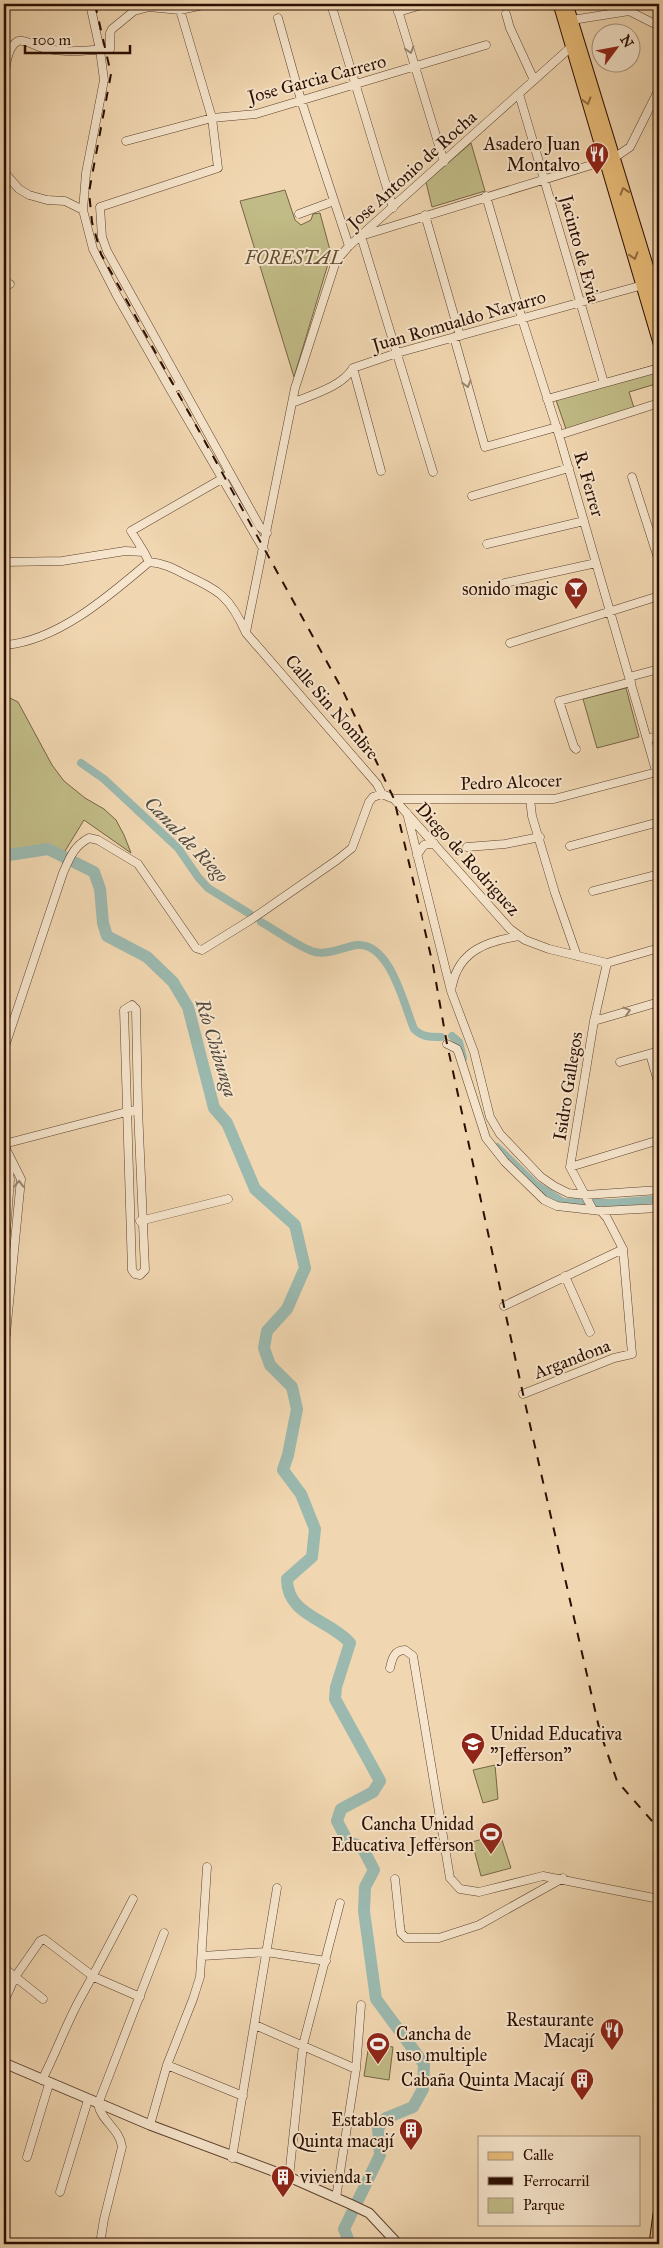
<svg xmlns="http://www.w3.org/2000/svg" width="663" height="2248" font-family="'IM FELL Great Primer',serif">
  <rect width="100%" height="100%" fill="#f1d7b1"/>
  <filter id="stains"><feTurbulence type="fractalNoise" baseFrequency=".004" numOctaves="4"/><feColorMatrix values="0 0 0 0 .2 0 0 0 0 .09 0 0 0 0 .02 0 0 0 .5 -.17"/></filter>
  <radialGradient id="worn" r=".72"><stop offset=".6" stop-color="#630" stop-opacity="0"/><stop offset="1" stop-color="#630" stop-opacity=".3"/></radialGradient>
  <path fill="#c1bc87" stroke="#766444" d="M471 143 485 191 432 207 426 182Z
    M285 190 295 220 301 225 311 220 313 214 320 213 331 254 294 377 240 201Z
    M655 365 659 383 629 392 635 411 567 432 554 394Z
    M626 688 639 737 597 748 583 699Z
    M4 695 18 702 52 765 64 781 85 798 104 809 116 820 124 835 131 853 84 820 62 856 45 845 11 855 4 849Z
    M495 1765 498 1799 483 1803 473 1770Z
    M500 1834 511 1868 481 1876 472 1842Z
    M369 2044 393 2047 389 2080 364 2076Z"/>
  <g fill="none" stroke-linecap="round" stroke-linejoin="round">
    <path stroke="#9bb9af" stroke-width="8" d="M81 763 104 779 178 848 198 877 208 888 250 914
      M261 922C274 929 303 950 315 952 329 955 343 947 357 945 390 942 404 1005 414 1029 422 1037 429 1037 441 1037
      M452 1036 459 1042 463 1058
      M497 1147 536 1185 563 1202 612 1203 659 1199"/>
    <path stroke="#9bb9af" stroke-width="12" d="M4 851 9 855 48 849 94 872 100 889 103 923 107 936 147 957 173 982 188 1007 214 1108 227 1123 255 1189 295 1225 305 1268 287 1309 267 1331 264 1348 270 1365 292 1387 297 1409 288 1455 283 1470 301 1494 315 1529 312 1557 287 1579C287 1616 329 1619 350 1643L336 1687 335 1699 380 1781 373 1792 341 1809 337 1821 348 1842 362 1847 374 1870 365 1887 364 1911 376 1999 424 2064 423 2089 413 2107 386 2118 378 2128 380 2155 344 2229 350 2244"/>
    <g stroke="#5c402d" stroke-width="9">
      <path id="minor" d="M90 4 100 50 104 80 86 173 83 210 93 249 116 294 170 389 181 385
        M175 4 180 10 212 118 218 168 100 207 102 237 107 251 260 527 267 533
        M331 4 393 208
        M396 4 444 162
        M398 12 425 4
        M506 14 510 28 534 80
        M278 18 301 100 349 246
        M572 20 629 11 659 26
        M4 84C5 72 6 47 18 41 25 39 37 47 44 48 67 54 87 50 110 49V33L112 29 134 11 149 7 180 10 208 4
        M519 94 604 383
        M126 141 212 118 256 114 486 45
        M4 172 19 189 29 195 47 200 65 201 83 210
        M486 196 522 319 559 435 659 781
        M299 214 334 201
        M425 215 460 336
        M4 286 10 284
        M454 337 485 447 557 427
        M353 368 381 471
        M170 389 264 550
        M547 399 659 368
        M292 403C311 395 342 387 353 368L397 353 643 285
        M559 435 659 403
        M433 472 361 236 614 158 630 147 659 89
        M632 477 659 561
        M472 496 569 468
        M487 544 584 521
        M144 552 131 531 225 477
        M4 562 62 561 125 551 144 552 149 562
        M505 583 596 563
        M246 632 295 388 336 261 349 246 571 47
        M510 643 659 596
        M6 645C59 640 110 595 149 562 163 563 173 568 186 575 220 591 230 597 246 633L377 784 382 794 394 799H554L657 772
        M629 677 659 669
        M647 739 659 736
        M576 749 574 747 559 701 631 682
        M394 799 510 929 525 940 549 949 607 963 659 948
        M530 799 532 816 555 893 577 956
        M407 813 451 991 474 1052 490 1117 500 1134 541 1177 554 1186 568 1193 585 1195 659 1190
        M570 846 659 822
        M467 847 505 844 540 837
        M417 855 424 845 434 843
        M593 891 659 874
        M452 986C459 950 488 941 520 936
        M132 1005 136 1009 138 1109 145 1270 140 1275 135 1274 132 1270 124 1010Z
        M594 1021 659 1002
        M447 1044 457 1049 459 1054 486 1138 505 1162 544 1200 557 1206 601 1211 659 1208
        M4 1049 63 873C70 857 74 846 89 838L98 840 138 864 196 948 202 950 252 919 337 860 352 848 369 802 373 797 382 794
        M650 1054 659 1085
        M620 1062 659 1051
        M4 1144 138 1109
        M4 1145 21 1179 4 1354
        M4 1161 9 1171 10 1180 4 1257
        M570 1167 659 1140
        M593 1210 570 1167 594 1021 607 963
        M140 1221 228 1199
        M565 1276 590 1332
        M504 1306 623 1249
        M523 1394 614 1358 632 1354 623 1249 607 1218 601 1211
        M390 1668C392 1659 394 1650 405 1650L413 1656 450 1878 460 1889 479 1892 543 1876 659 1899
        M395 1879 400 1926 401 1933 406 1938H439L479 1925 563 1878
        M202 1956 266 1952 326 1961
        M4 1968 43 1999
        M4 2002 15 1977 40 1941 44 1939 94 1977 140 1997
        M255 2025 356 2069
        M167 2065 243 2096
        M42 2080C56 2053 66 2024 81 1997 99 1965 116 1932 133 1899
        M150 2125 167 2065 193 1999 200 1977 207 1867
        M27 2157 49 2084
        M232 2158 277 1888
        M289 2177 303 2045 340 1903
        M60 2192 88 2100
        M336 2198 356 2069 361 2005
        M100 2244 104 2219 122 2147C120 2129 101 2121 98 2104L164 1933"/>
    </g>
    <g stroke="#5c402d" stroke-width="11">
      <path id="tertiary" d="M4 2063 150 2125 289 2177 350 2204 369 2213 398 2244"/>
    </g>
    <g stroke="#2b0d01" stroke-width="13">
      <path id="primary" d="M559 4 659 343
        M567 4 659 304
        M655 2244 659 2214"/>
    </g>
    <use href="#minor" stroke="#f6e5cc" stroke-width="8"/>
    <use href="#tertiary" stroke="#f6e5cc" stroke-width="9"/>
    <use href="#primary" stroke="#e8bc78" stroke-width="11"/>
    <path stroke="#2b0d01" stroke-width="2" stroke-dasharray="9 9" stroke-linecap="butt" d="M95 4 111 74 89 192 92 222 101 254 343 691 394 799 433 965 447 1044 523 1394 600 1732 617 1781 659 1829"/>
  </g>
  <defs><path id="oneway-chevron" d="M-2-3.5L2.5 0L-2 3.5" fill="none" stroke-width="1.6" stroke-linecap="round" stroke-linejoin="round" transform="scale(1.25)"/></defs>
  <g stroke="#9b8471">
    <use href="#oneway-chevron" transform="translate(410 50) rotate(73)"/>
    <use href="#oneway-chevron" transform="translate(467 384) rotate(74)"/>
    <use href="#oneway-chevron" transform="translate(627 1011) rotate(-17)"/>
    <use href="#oneway-chevron" transform="translate(19 1184) rotate(-89)"/>
  </g>
  <g stroke="#936d42">
    <use href="#oneway-chevron" transform="translate(587 101) rotate(74)"/>
    <use href="#oneway-chevron" transform="translate(624 191) rotate(-107)"/>
    <use href="#oneway-chevron" transform="translate(634 256) rotate(73)"/>
  </g>
  <defs>
    <g id="restaurant-pin" transform="scale(1.25)"><path d="M0 17L-7.5 6A9.5 9.5 0 1 1 7.5 6Z" fill="#8f2418" stroke="#f6e5cc"/><path d="M-5-6h1v4h1v-4h1v4h1v-4h1v5L-1.5 .5V6h-2V.5L-5-1ZM5-6V6H3V1.5H1.5Q1.5-4 5-6Z" fill="#fff"/></g>
    <g id="bar-pin" transform="scale(1.25)"><path d="M0 17L-7.5 6A9.5 9.5 0 1 1 7.5 6Z" fill="#8f2418" stroke="#f6e5cc"/><path d="M-6-5H6L.8 .8V4.5H3.5V6h-7V4.5H-.8V.8Z" fill="#fff"/></g>
    <g id="school-pin" transform="scale(1.25)"><path d="M0 17L-7.5 6A9.5 9.5 0 1 1 7.5 6Z" fill="#8f2418" stroke="#f6e5cc"/><path d="M0-5L7-2L0 1L-7-2ZM-4 1L0 2.5L4 1V4Q0 6-4 4Z" fill="#fff"/></g>
    <g id="stadium-pin" transform="scale(1.25)"><path d="M0 17L-7.5 6A9.5 9.5 0 1 1 7.5 6Z" fill="#8f2418" stroke="#f6e5cc"/><path d="M0-5a6.5 5 0 1 0 0 10a6.5 5 0 1 0 0-10ZM-3.5-1.8h7v3.6h-7Z" fill="#fff"/></g>
    <g id="building-pin" transform="scale(1.25)"><path d="M0 17L-7.5 6A9.5 9.5 0 1 1 7.5 6Z" fill="#8f2418" stroke="#f6e5cc"/><path d="M-4-6H4V6H1V3H-1V6H-4ZM-2.5-4.3h1.7v1.8h-1.7ZM.8-4.3h1.7v1.8H.8ZM-2.5-1h1.7V.8h-1.7ZM.8-1h1.7V.8H.8Z" fill="#fff"/></g>
  </defs>
  <g fill-rule="evenodd">
    <use href="#restaurant-pin" x="597" y="154"/>
    <use href="#bar-pin" x="576" y="589"/>
    <use href="#school-pin" x="473" y="1744"/>
    <use href="#stadium-pin" x="491" y="1834"/>
    <use href="#restaurant-pin" x="612" y="2030"/>
    <use href="#stadium-pin" x="378" y="2044"/>
    <use href="#building-pin" x="582" y="2080"/>
    <use href="#building-pin" x="411" y="2130"/>
    <use href="#building-pin" x="283" y="2177"/>
  </g>
  <g text-anchor="middle" stroke-width="4" stroke-linejoin="round" paint-order="stroke">
    <g font-size="18" fill="#2b0d01" stroke="#f6e5cc">
      <text transform="translate(317 79) rotate(-15)" y="6">Jose Garcia Carrero</text>
      <text transform="translate(412 170) rotate(-42)" y="6">Jose Antonio de Rocha</text>
      <text transform="translate(580 249) rotate(75)" y="6">Jacinto de Evia</text>
      <text transform="translate(459 321) rotate(-16)" y="6">Juan Romualdo Navarro</text>
      <text transform="translate(589 484) rotate(74)" y="6">R. Ferrer</text>
      <text transform="translate(332 707) rotate(49)" y="6">Calle Sin Nombre</text>
      <text transform="translate(511 782) rotate(-2)" y="6">Pedro Alcocer</text>
      <text transform="translate(468 859) rotate(48)" y="6">Diego de Rodriguez</text>
      <text transform="translate(568 1086) rotate(-81)" y="6">Isidro Gallegos</text>
      <text transform="translate(572 1359) rotate(-21)" y="6">Argandona</text>
    </g>
    <g font-size="18" fill="#2b0d01" stroke="#f6e5cc" text-anchor="end">
      <text x="580" y="150">Asadero Juan<tspan x="580" dy="21">Montalvo</tspan></text>
      <text x="558" y="595">sonido magic</text>
      <text x="490" y="1740" text-anchor="start">Unidad Educativa<tspan x="490" dy="21">"Jefferson"</tspan></text>
      <text x="474" y="1830">Cancha Unidad<tspan x="474" dy="21">Educativa Jefferson</tspan></text>
      <text x="594" y="2026">Restaurante<tspan x="594" dy="21">Macají</tspan></text>
      <text x="396" y="2040" text-anchor="start">Cancha de<tspan x="396" dy="21">uso multiple</tspan></text>
      <text x="564" y="2086">Cabaña Quinta Macají</text>
      <text x="394" y="2126">Establos<tspan x="394" dy="21">Quinta macají</tspan></text>
      <text x="300" y="2183" text-anchor="start">vivienda 1</text>
    </g>
    <g font-size="18" font-style="italic" fill="#604a30" stroke="#f6e5cc">
      <text x="294" y="264">FORESTAL</text>
    </g>
    <g font-size="19" font-style="italic" fill="#52493e" stroke="#f6e5cc">
      <text transform="translate(187 839) rotate(46)" y="7">Canal de Riego</text>
      <text transform="translate(217 1048) rotate(73)" y="7">Río Chibunga</text>
    </g>
  </g>
  <rect width="663" height="2248" fill="none" stroke="#f1d7b1" stroke-width="20"/>
  <rect x="5" y="5" width="653" height="2238" fill="none" stroke="#2b0d01" stroke-width="2.5"/>
  <rect x="10" y="10" width="643" height="2228" fill="none" stroke="#2b0d01"/>
  <rect x="478" y="2136" width="162" height="90" fill="#f6e5cc" stroke="#a58f7b"/>
  <rect x="488" y="2152" width="25" height="8" fill="#e8bc78" stroke="#a58f7b"/>
  <text x="523" y="2160" font-size="15" fill="#2b0d01">Calle</text>
  <rect x="488" y="2177" width="25" height="8" fill="#2b0d01" stroke="#a58f7b"/>
  <text x="523" y="2186" font-size="15" fill="#2b0d01">Ferrocarril</text>
  <rect x="488" y="2198" width="25" height="15" fill="#c1bc87" stroke="#a58f7b"/>
  <text x="523" y="2210" font-size="15" fill="#2b0d01">Parque</text>
  <g transform="translate(616 48) rotate(58)"><circle r="24" fill="#f6e5cc" stroke="#a58f7b"/>
  <path d="M0-4L9 19L0 12L-9 19Z" fill="#8f2418"/>
  <text y="-8" font-size="14" font-weight="bold" text-anchor="middle" fill="#2b0d01">N</text>
  </g>
  <path d="M25 45v8h105v-8" fill="none" stroke="#2b0d01" stroke-width="2.5"/>
  <text x="32" y="45" font-size="15" fill="#2b0d01" stroke="#f6e5cc" stroke-width="4" paint-order="stroke">100 m</text>
  <rect width="100%" height="100%" filter="url(#stains)"/>
  <rect width="100%" height="100%" fill="url(#worn)"/>
</svg>
